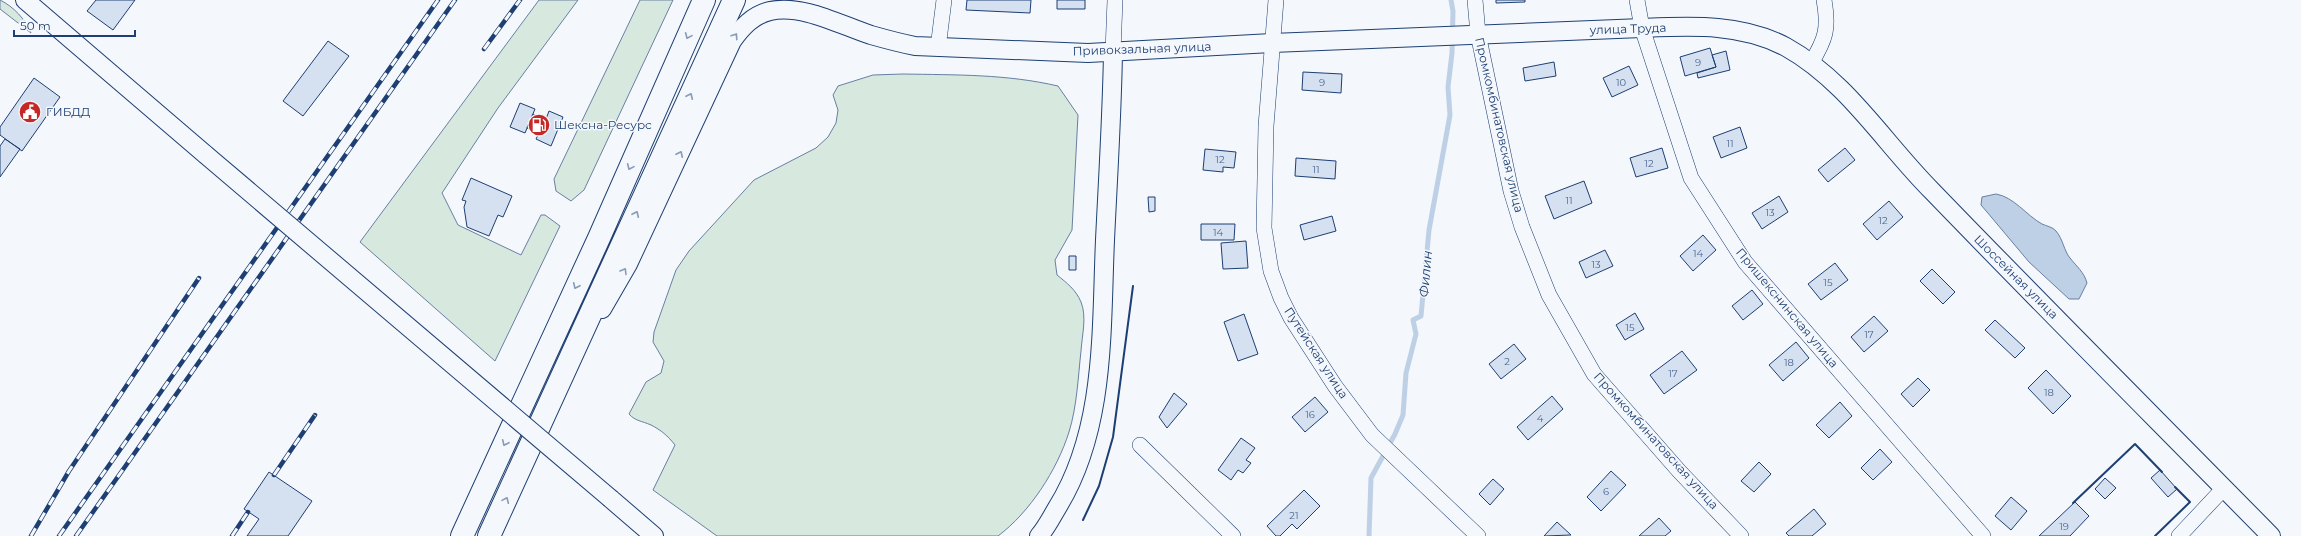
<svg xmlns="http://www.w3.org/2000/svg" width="2301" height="536" font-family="Montserrat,sans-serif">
  <rect width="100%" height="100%" fill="#f4f7fb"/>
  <path fill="#d7e8df" stroke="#687fa3" d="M0 0C14 7 25 19 31 33L0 9Z
    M539 0H578L498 108 442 193 458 225 521 255 541 215H545L560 226 495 361 360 242Z
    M640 0H673L584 190 571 201 556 191 554 179Z
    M903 74C956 75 1006 74 1058 86L1078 115 1072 230 1055 260 1057 275C1067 283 1076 290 1081 302 1087 317 1082 335 1081 351 1078 378 1077 406 1069 432 1057 470 1030 512 998 536H717L653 490 675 445C668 436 661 430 651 425 642 421 635 421 629 414L646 382 661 373 664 361 653 342 654 332 676 270 689 251 754 180 816 148 828 137 836 123 838 110 833 95 838 86 873 75Z"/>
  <path fill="#bed0e5" stroke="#687fa3" d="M1996 194C2014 197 2026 215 2042 224 2046 226 2053 227 2056 231 2063 239 2064 251 2070 258 2077 267 2084 272 2087 283L2079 299H2069L2029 262 1987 212 1981 205 1982 197Z"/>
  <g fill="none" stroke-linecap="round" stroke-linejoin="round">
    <path stroke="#bed0e5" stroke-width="5" d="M1369 536 1371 478 1395 434 1403 415 1406 373 1416 334 1413 320 1421 316 1429 230 1450 115 1448 87 1452 53 1453 11 1451 0"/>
  </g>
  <path fill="#d5e0f0" stroke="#1d3f73" d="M96 0H135L113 30 87 11Z
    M967 0H1031L1030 13 966 10Z
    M1057 0H1085V9H1057Z
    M1496 0H1525V2L1496 3Z
    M328 41 349 56 303 116 283 101Z
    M1710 48 1716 67 1685 76 1680 57Z
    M1726 51 1730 70 1698 78 1697 73 1716 67 1712 55Z
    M1554 62 1556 76 1525 81 1523 68Z
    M1629 66 1638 85 1612 97 1603 78Z
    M1303 72 1342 74 1341 93 1302 90Z
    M34 78 60 97 22 151 0 135V127Z
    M520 103 535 109 525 133 510 127Z
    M549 111 563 117 551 146 536 139 539 133 527 128 533 114 546 119Z
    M1740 127 1747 148 1721 158 1713 137Z
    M5 139 20 149 0 177V146Z
    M1662 148 1668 168 1636 177 1630 158Z
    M1845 148 1855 160 1828 182 1818 170Z
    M1205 149 1236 152 1234 168 1223 167V172L1203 170Z
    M1296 158 1336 161 1335 179 1295 176Z
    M471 178 512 196 503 217 498 215 489 236 467 227 464 207 466 201 462 200Z
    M1584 181 1592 203 1554 219 1545 196Z
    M1779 196 1788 212 1762 229 1752 213Z
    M1148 197H1155V211L1149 212Z
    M1889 201 1903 217 1877 240 1863 224Z
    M1332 216 1336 231 1304 240 1300 225Z
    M1201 224H1235L1234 240H1201Z
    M1703 235 1716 250 1693 271 1680 256Z
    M1246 241 1248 268 1223 269 1221 243Z
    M1605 250 1613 266 1586 278 1579 262Z
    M1069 256H1076V270H1069Z
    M1835 263 1848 280 1821 300 1808 284Z
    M1932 269 1955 292 1943 304 1920 281Z
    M1752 290 1763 304 1743 320 1732 306Z
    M1635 313 1644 329 1625 340 1616 325Z
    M1244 314 1258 354 1238 361 1224 322Z
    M1874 316 1888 331 1864 352 1851 337Z
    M1995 320 2025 348 2015 358 1985 330Z
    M1796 342 1809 358 1783 381 1769 365Z
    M1514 344 1526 359 1501 379 1489 364Z
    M1682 351 1697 370 1664 394 1650 375Z
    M2046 370 2071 396 2053 414 2028 388Z
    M1918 378 1930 390 1913 407 1901 394Z
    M1174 393 1187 404 1167 428 1159 417Z
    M1552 396 1563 409 1528 440 1517 427Z
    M1315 397 1328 412 1305 432 1292 417Z
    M1840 402 1852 416 1829 438 1816 425Z
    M1241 438 1255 448 1246 460 1251 463 1243 473 1238 470 1231 480 1218 470Z
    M1880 449 1892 462 1873 480 1861 468Z
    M1759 462 1771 474 1754 492 1741 481Z
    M2160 470 2177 489 2168 497 2151 478Z
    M1611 471 1626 485 1601 511 1587 497Z
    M269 472 312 501 288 536H247L259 519 244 509Z
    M2105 478 2116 488 2105 499 2095 489Z
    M1493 479 1504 489 1490 505 1479 494Z
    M1304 490 1320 506 1297 529 1292 524 1280 536H1276L1267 526Z
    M2011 497 2027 511 2011 530 1995 516Z
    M2075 502 2089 516 2070 536H2039Z
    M1814 509 1826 524 1812 536H1789L1786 533Z
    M1659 518 1671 531 1665 536H1639Z
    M1557 522 1571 535 1544 536Z"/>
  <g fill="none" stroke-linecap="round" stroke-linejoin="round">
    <g stroke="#1d3f73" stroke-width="16">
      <path id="minor" d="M1276 0 1266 126 1264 228 1271 271 1281 298 1291 318 1335 386 1372 435 1478 536
        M1475 0 1478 34 1511 191 1522 227 1549 295 1594 374 1679 471 1741 536
        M1637 0 1642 28 1691 178 1745 262 1983 536
        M938 48 944 0
        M1113 52 1115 0
        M1811 63C1826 39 1829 28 1824 0
        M1140 445 1233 536
        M2179 536 2224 488"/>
    </g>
    <g stroke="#1d3f73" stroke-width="20">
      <path id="tertiary" d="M25 0 206 155
        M602 309 628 264 732 41C742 27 753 15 770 11 803 4 840 25 871 35 885 39 900 43 915 46L1088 53 1272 43 1642 28C1691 26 1741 23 1786 47 1847 81 1884 143 1932 191 2044 307 2158 421 2271 536
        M611 499 654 536
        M1039 536C1046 528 1051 518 1057 508 1106 429 1101 330 1105 240 1108 177 1112 115 1113 52"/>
    </g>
    <g stroke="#1d3f73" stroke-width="24">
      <path id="trunk" d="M462 536 599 238 704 0
        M489 536 734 0"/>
    </g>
    <use href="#minor" stroke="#f4f7fb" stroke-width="15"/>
    <use href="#tertiary" stroke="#f4f7fb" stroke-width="18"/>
    <use href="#trunk" stroke="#f4f7fb" stroke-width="22"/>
    <g stroke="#1d3f73" stroke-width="4.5">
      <path id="rail" d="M484 49 520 0
        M274 475 315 415
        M31 536 69 471 199 278
        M59 536 438 0
        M76 536 455 0
        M232 536 248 512"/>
    </g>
    <use href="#rail" stroke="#f4f7fb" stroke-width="3" stroke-dasharray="9" stroke-linecap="butt"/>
    <g stroke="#1d3f73" stroke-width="20" stroke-linecap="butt">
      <path id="tertiary-bridge" d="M206 155 611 499"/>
    </g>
    <use href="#tertiary-bridge" stroke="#f4f7fb" stroke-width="18"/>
    <path stroke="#1d3f73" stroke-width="2" d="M2073 503 2135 444 2162 472
      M1083 520 1099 486 1113 437 1133 286
      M2155 536 2190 502 2175 487"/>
  </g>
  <defs><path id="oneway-chevron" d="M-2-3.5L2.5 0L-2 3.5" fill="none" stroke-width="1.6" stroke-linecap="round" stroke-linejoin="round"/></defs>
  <g stroke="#889bb7">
    <use href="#oneway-chevron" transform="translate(688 36) rotate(114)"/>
    <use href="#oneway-chevron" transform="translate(735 36) rotate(-56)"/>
    <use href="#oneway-chevron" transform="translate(690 96) rotate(-65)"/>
    <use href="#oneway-chevron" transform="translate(680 154) rotate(-65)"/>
    <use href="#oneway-chevron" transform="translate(630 167) rotate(114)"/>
    <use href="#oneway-chevron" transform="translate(636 214) rotate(-65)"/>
    <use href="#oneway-chevron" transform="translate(624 271) rotate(-59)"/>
    <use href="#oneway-chevron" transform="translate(576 286) rotate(115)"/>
    <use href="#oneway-chevron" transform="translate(505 443) rotate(115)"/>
    <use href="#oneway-chevron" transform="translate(506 500) rotate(-66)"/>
  </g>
  <defs>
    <g id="civic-disc" transform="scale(1.15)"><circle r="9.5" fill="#c62828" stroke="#f4f7fb"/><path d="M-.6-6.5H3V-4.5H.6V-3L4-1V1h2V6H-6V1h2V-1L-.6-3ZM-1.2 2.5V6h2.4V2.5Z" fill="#fff"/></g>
    <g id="fuel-disc" transform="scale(1.15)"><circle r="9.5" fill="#c62828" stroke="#f4f7fb"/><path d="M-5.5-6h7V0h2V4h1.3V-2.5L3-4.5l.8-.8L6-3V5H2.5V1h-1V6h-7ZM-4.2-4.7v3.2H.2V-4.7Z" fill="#fff"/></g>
  </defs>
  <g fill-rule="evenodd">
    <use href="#civic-disc" x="30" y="112"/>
    <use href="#fuel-disc" x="539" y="125"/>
  </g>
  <g text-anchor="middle" stroke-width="3" stroke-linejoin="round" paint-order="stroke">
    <g font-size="10" fill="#4b6792">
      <text x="1698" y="66">9</text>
      <text x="1322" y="86">9</text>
      <text x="1621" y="86">10</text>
      <text x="1730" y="147">11</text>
      <text x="1220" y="163">12</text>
      <text x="1649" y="167">12</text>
      <text x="1316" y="173">11</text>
      <text x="1569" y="204">11</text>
      <text x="1770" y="216">13</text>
      <text x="1883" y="224">12</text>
      <text x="1218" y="236">14</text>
      <text x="1698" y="257">14</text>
      <text x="1596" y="268">13</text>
      <text x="1828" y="286">15</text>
      <text x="1630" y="331">15</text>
      <text x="1869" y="338">17</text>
      <text x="1507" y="365">2</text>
      <text x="1789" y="366">18</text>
      <text x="1673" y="377">17</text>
      <text x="2049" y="396">18</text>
      <text x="1310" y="418">16</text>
      <text x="1540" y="422">4</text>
      <text x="1606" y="495">6</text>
      <text x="1294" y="519">21</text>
      <text x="2064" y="530">19</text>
    </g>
    <g font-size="12" fill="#1d3f73" stroke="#f4f7fb">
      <text transform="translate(1628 29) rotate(-2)" y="4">улица Труда</text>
      <text transform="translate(1142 49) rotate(-2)" y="4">Привокзальная улица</text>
      <text transform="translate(1499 125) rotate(77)" y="4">Промкомбинатовская улица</text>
      <text transform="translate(2016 277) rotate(45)" y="4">Шоссейная улица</text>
      <text transform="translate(1787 308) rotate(50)" y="4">Пришекснинская улица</text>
      <text transform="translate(1316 353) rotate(57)" y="4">Путейская улица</text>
      <text transform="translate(1656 441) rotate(48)" y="4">Промкомбинатовская улица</text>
    </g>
    <g font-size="12" fill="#1d3f73" stroke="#f4f7fb" text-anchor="start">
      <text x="46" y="116">ГИБДД</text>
      <text x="554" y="129">Шексна-Ресурс</text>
    </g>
    <g font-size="13" font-style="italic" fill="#1d3f73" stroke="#f4f7fb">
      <text transform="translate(1425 274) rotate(-85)" y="5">Филин</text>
    </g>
  </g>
  <path d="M14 30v6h121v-6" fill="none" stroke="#1d3f73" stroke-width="2"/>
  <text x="20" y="30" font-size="12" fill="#1d3f73" stroke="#f4f7fb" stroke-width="3" paint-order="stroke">50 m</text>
</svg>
